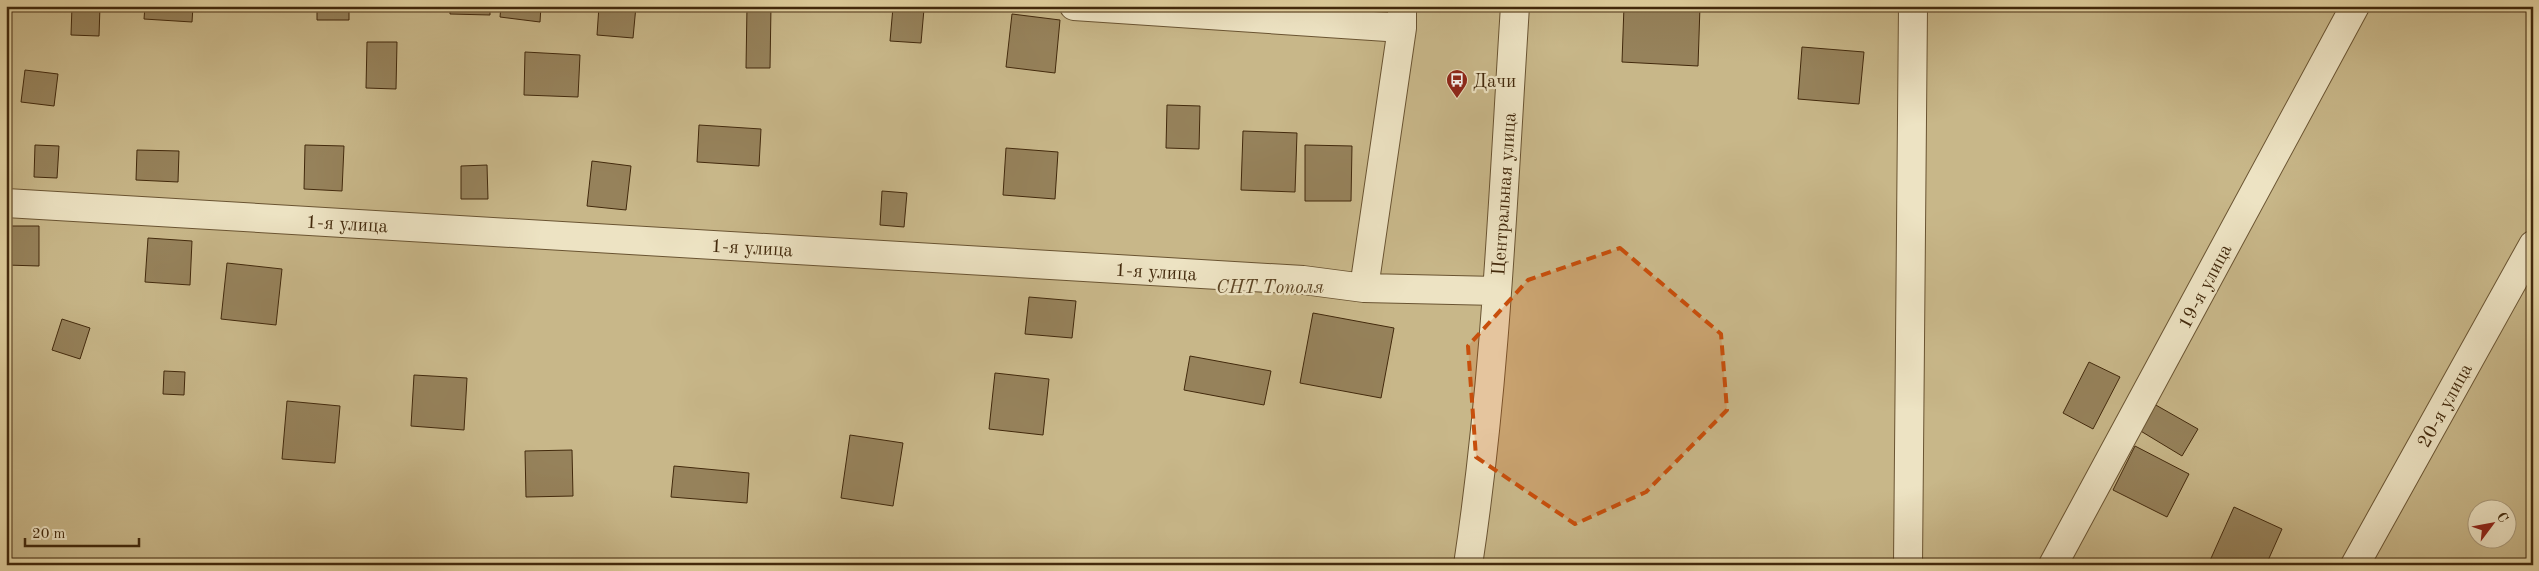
<svg xmlns="http://www.w3.org/2000/svg" width="2539" height="571" font-family="'Old Standard TT',serif">
  <rect width="100%" height="100%" fill="#e4d4a3"/>
  <filter id="stains"><feTurbulence type="fractalNoise" baseFrequency=".004" numOctaves="4"/><feColorMatrix values="0 0 0 0 .2 0 0 0 0 .09 0 0 0 0 .02 0 0 0 .5 -.17"/></filter>
  <radialGradient id="worn" r=".72"><stop offset=".6" stop-color="#630" stop-opacity="0"/><stop offset="1" stop-color="#630" stop-opacity=".3"/></radialGradient>
  <path fill="#c8b789" stroke="#85704a" fill-rule="evenodd" d="M6 6H2533V565H6ZM2476 508H2506V538H2476Z"/>
  <path fill="#96825b" stroke="#42290c" d="M72 6H100L99 36 71 35Z
    M145 6H193L192 22 144 19Z
    M317 6H349V20H317Z
    M450 6H490V15L450 14Z
    M501 6H541L540 22 500 17Z
    M599 6H636L633 38 597 35Z
    M747 6H771L770 68H746Z
    M1624 6H1700L1698 66 1622 62Z
    M893 7 924 9 921 43 890 41Z
    M1012 14 1060 20 1055 73 1006 67Z
    M367 42H397L396 89 366 88Z
    M1802 47 1864 52 1859 104 1798 99Z
    M525 52 580 55 578 97 524 95Z
    M25 70 58 74 54 106 21 102Z
    M1167 105 1200 106 1199 149 1166 148Z
    M699 125 761 129 759 166 697 162Z
    M1243 131 1297 133 1295 192 1241 190Z
    M35 145 59 146 57 178 34 177Z
    M305 145 344 146 342 191 304 189Z
    M1305 145 1352 146 1351 201H1305Z
    M1006 148 1058 152 1055 199 1003 195Z
    M137 150 179 151 178 182 136 180Z
    M592 161 631 166 626 210 587 206Z
    M487 165 488 199H461V166Z
    M882 191 907 193 904 227 880 225Z
    M6 226H39V266L6 265Z
    M148 238 192 241 190 285 145 282Z
    M227 263 282 269 276 325 221 319Z
    M1029 297 1076 301 1072 338 1025 334Z
    M1313 313 1394 328 1381 398 1300 383Z
    M62 319 90 328 80 359 52 350Z
    M1190 356 1271 371 1264 405 1184 390Z
    M2089 362 2120 377 2093 429 2063 413Z
    M164 371 185 372 184 395 163 394Z
    M995 373 1049 379 1043 435 989 429Z
    M414 375 467 378 464 430 411 426Z
    M287 401 340 406 335 463 282 459Z
    M2154 404 2198 429 2182 456 2139 430Z
    M850 435 903 443 893 506 841 498Z
    M2135 446 2189 474 2167 517 2113 490Z
    M572 450 573 496 526 497 525 451Z
    M674 466 749 473 747 503 671 497Z
    M2234 507 2282 529 2266 565H2208Z"/>
  <g fill="none" stroke-linecap="round" stroke-linejoin="round">
    <g stroke="#6a5432" stroke-width="30">
      <path id="minor" d="M1074 6 1402 28
        M6 203 1303 280 1364 288 1497 291
        M1364 288 1402 28V6
        M1468 565C1496 380 1503 193 1515 6
        M1908 565 1913 6
        M2053 565 2355 6
        M2355 565 2533 245"/>
    </g>
    <use href="#minor" stroke="#ede3c3" stroke-width="28"/>
  </g>
  <path fill="#c74f0c" fill-opacity="0.2" stroke="#c74f0c" stroke-width="4" stroke-dasharray="10 6" stroke-linejoin="round" d="M1620 248 1721 334 1727 410 1646 492 1575 524 1476 457 1468 346 1528 280Z"/>
  <defs>
    <g id="bus-pin" transform="scale(1.125)"><path d="M0 17L-7.5 6A9.5 9.5 0 1 1 7.5 6Z" fill="#8f2418" stroke="#ede3c3"/><path d="M-5-6H5V4H4V6H2V4H-2V6H-4V4H-5ZM-3.5-4V0h7V-4ZM-3.5 1.2v1.5H-2V1.2ZM2 1.2v1.5H3.5V1.2Z" fill="#fff"/></g>
  </defs>
  <g fill-rule="evenodd">
    <use href="#bus-pin" x="1457" y="80"/>
  </g>
  <g text-anchor="middle" stroke-width="4.5" stroke-linejoin="round" paint-order="stroke">
    <g font-size="19" fill="#42290c" stroke="#ede3c3" text-anchor="start">
      <text x="1473" y="87">Дачи</text>
    </g>
    <g font-size="19" fill="#42290c" stroke="#ede3c3">
      <text transform="translate(1503 194) rotate(-86)" y="7">Центральная улица</text>
      <text transform="translate(347 223) rotate(3)" y="7">1-я улица</text>
      <text transform="translate(752 247) rotate(3)" y="7">1-я улица</text>
      <text transform="translate(1156 271) rotate(3)" y="7">1-я улица</text>
      <text transform="translate(2204 286) rotate(-62)" y="7">19-я улица</text>
      <text transform="translate(2444 405) rotate(-61)" y="7">20-я улица</text>
    </g>
    <g font-size="19" font-style="italic" fill="#5d4525" stroke="#ede3c3">
      <text x="1270" y="293">СНТ Тополя</text>
    </g>
  </g>
  <rect width="2539" height="571" fill="none" stroke="#e4d4a3" stroke-width="25"/>
  <rect x="8" y="8" width="2524" height="556" fill="none" stroke="#42290c" stroke-width="2.5"/>
  <rect x="12" y="12" width="2514" height="546" fill="none" stroke="#42290c"/>
  <g transform="translate(2492 524) rotate(58)"><circle r="24" fill="#ede3c3" stroke="#a9997a"/>
  <path d="M0-4L9 19L0 12L-9 19Z" fill="#8f2418"/>
  <text y="-8" font-size="14" font-weight="bold" text-anchor="middle" fill="#42290c">С</text>
  </g>
  <path d="M25 538v8h114v-8" fill="none" stroke="#42290c" stroke-width="2.5"/>
  <text x="32" y="538" font-size="15" fill="#42290c" stroke="#ede3c3" stroke-width="4" paint-order="stroke">20 m</text>
  <rect width="100%" height="100%" filter="url(#stains)"/>
  <rect width="100%" height="100%" fill="url(#worn)"/>
</svg>
